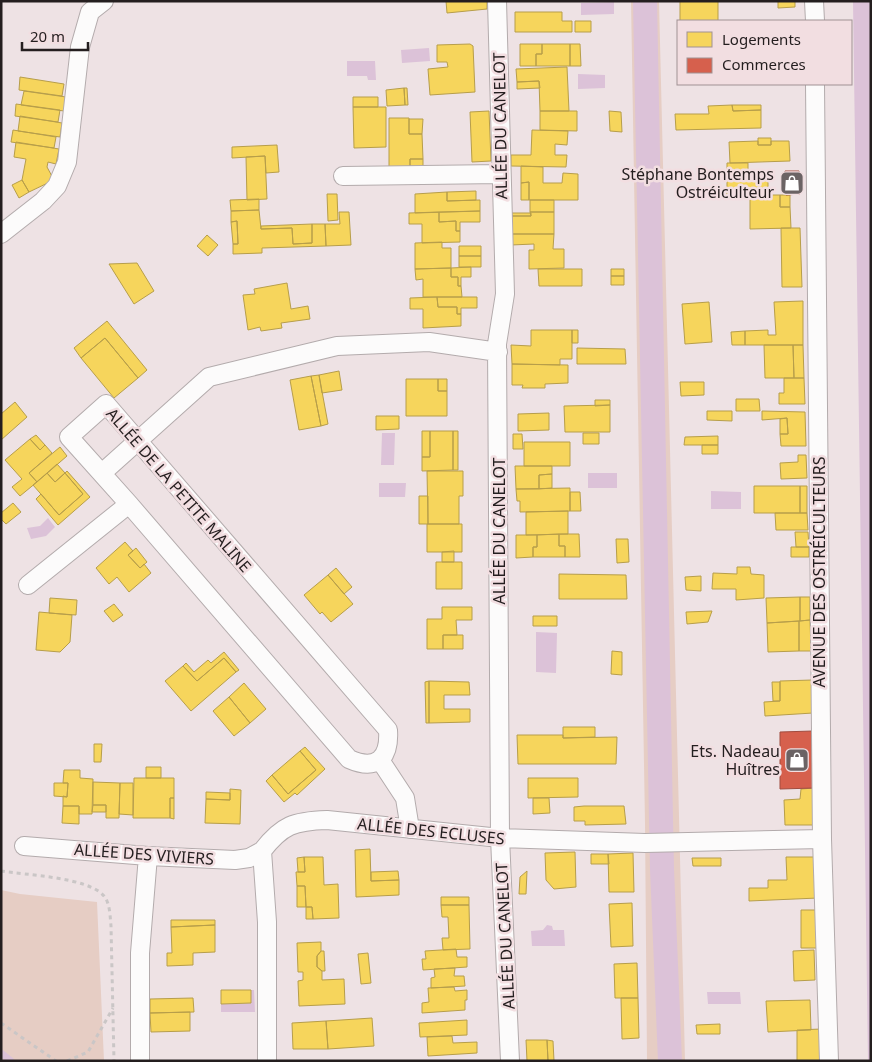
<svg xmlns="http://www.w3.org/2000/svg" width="872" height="1062" font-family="'Noto Sans',sans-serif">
  <rect width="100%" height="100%" fill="#eee2e4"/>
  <path fill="#e6cdc4" d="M631 1H659L685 1061H647L645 823Z
    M1 890 20 894 97 902 104 1061H1Z"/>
  <path fill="#dcc2d8" d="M853 1H871V1061H868Z
    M614 2V14L581 15V3Z
    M429 48 430 61 402 63 401 50Z
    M347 61H375L376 80H368L367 76H347Z
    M578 74 605 75V88L578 89Z
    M382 433H395L394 465H381Z
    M588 473H617V488H588Z
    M379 483H406L405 497H379Z
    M711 491 741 492V509H711Z
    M48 518 55 527 46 536 31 539 27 528 40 526Z
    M536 632 557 633 556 673 536 672Z
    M547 925 552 926 553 930H564L565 946H532L531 931 543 930Z
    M251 990H254L255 1012H221V1004L251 1003Z
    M707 992H740L741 1004H708Z"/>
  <path fill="#f6d55c" stroke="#b79e4a" d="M446 1H487V9L447 13Z
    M680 1H718V21H680Z
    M778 1H795V7L778 8Z
    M515 12H562V21H572V32H515Z
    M575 21H591V32H575Z
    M470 44 473 46 475 92 430 95 428 69 448 67 447 62H437V45Z
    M520 44H542V54H536V66H520Z
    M542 44H570V66H536V54H542Z
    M570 44H580L581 66H570Z
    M567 67 569 111H540L539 81 517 82 516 69Z
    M20 77 64 84 62 96 19 90Z
    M539 81 540 88 517 89V82Z
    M404 88 405 105 387 106 386 90Z
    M404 88H407L408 105H405Z
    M24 91 66 97 64 111 21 105Z
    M353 97H378V107H353Z
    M16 104 60 110 58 122 15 116Z
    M732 105H761V110L733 111Z
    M732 105 733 111 761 110V128L676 130 675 114H709L708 106Z
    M353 107H386V147L354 148Z
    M489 111 491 161 472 162 470 112Z
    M540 111H577V131L540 130Z
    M609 111 621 112 622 132 610 131Z
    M20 116 62 123 60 137 18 131Z
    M389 118H409V134H422L423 159H410V168H389Z
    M409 119H423L422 134H409Z
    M13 130 56 137 54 148 11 142Z
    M532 130 568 131 567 145 555 144V155H567L566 167 511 166V155H531Z
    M758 138H771V145H758Z
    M758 141V145H771V141H789L790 161 730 163 729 142Z
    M16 142 59 149 56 164 48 162 47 167 54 180 29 192 22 180 26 159 14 157Z
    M277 145 279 172 266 173 265 156 232 158V147Z
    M265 156 267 199 247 200 246 157Z
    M410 159H423V168H410Z
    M727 163H748V178H727Z
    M521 166 543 167V183H562L563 173 578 174V200H529V182L521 183Z
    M768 177V195L727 196V178Z
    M22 180 29 192 19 198 12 185Z
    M529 182V200H521V183Z
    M476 191V200L447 201V192Z
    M447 192V201L480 200V211L415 213V194Z
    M327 194H337L338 220 328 221Z
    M750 195H780V207H790L791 228 750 229Z
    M780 195H790V207H780Z
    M259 199V210L231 211 230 200Z
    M530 200H554V212H530Z
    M259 210 261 229 292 228 293 244 312 243V224H325L326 246 262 248V253L233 254V244H238L237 221 231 222V211Z
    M480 211V222H460V231H456V221L439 222V212Z
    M339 212H349L351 245 326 246 325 224H340Z
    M439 212V222L456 221V231H460V242L422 243V224H409V213Z
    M530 212H554V234H510L511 216H531Z
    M510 213H531V216H511Z
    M237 221 238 244H233L231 222Z
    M312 224V243L293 244 292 228 261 229V226Z
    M781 228H800L802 287H782Z
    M510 234H554L553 249H564V268L529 269V250H534V244L511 245Z
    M207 235 218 245 208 256 197 246Z
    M442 242V248H451V268L415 269V243Z
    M459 246H481V256H459Z
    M459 256H481V267H459Z
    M137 263 154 291 134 304 109 264Z
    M471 267V277H461V286H458V277H451V268Z
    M451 268V277H458V286H461L462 297H423V279L416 280 415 269Z
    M538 269H582V286H539Z
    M611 269H624V276H611Z
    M611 276H624V285H611Z
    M287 283 291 309 308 306 310 319 281 323 282 328 261 331 260 327 248 330 243 295 255 294 254 289Z
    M437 297 438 307H457V314H461V326L423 328V309H410V298Z
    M437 297H477V308H461V314H457V307H438Z
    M803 301V345H745V331L768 330V335H776L774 302Z
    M709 302 712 342 685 344 682 304Z
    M107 321 147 370 138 378 105 338 81 358 74 348Z
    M531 330H572V359H560V365L512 364 511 345 531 346Z
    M572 330H578V343H572Z
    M745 331V345H732L731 332Z
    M105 338 138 378 114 398 81 358Z
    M764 345H793L794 378H765Z
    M793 345H803L804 378H794Z
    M577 348 625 349 626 364H577Z
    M512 364 568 365V383L545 384V388H522L523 385H512Z
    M339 371 342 390 322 393 319 375Z
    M319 375 328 424 321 426 311 376Z
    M311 376 321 426 299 430 290 380Z
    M784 378H804L805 404H779V393H784Z
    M406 379H438V391H447V416H406Z
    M438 379H447V391H438Z
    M680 382H704V395L681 396Z
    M736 399H759L760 411H736Z
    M595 400H610V405L595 406Z
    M15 402 27 417 1 440V414Z
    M610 405V432H565L564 406Z
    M707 411H732V421L707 420Z
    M762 411 805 412 806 446H781L780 434H788L787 418 762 420Z
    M549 413V430L518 431V414Z
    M376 416H399V429L376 430Z
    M787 418 788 434H780V419Z
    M422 431H430V457H422Z
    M430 431H453V470L422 471V457H430Z
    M453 431H458V470H453Z
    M583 433H599V444H583Z
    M513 434H522L523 449H513Z
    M36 435 45 445 40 450 30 439Z
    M718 436V445H684L685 437Z
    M30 439 40 450 45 445 52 453 29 473 37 482 20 496 12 487 22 479 5 460Z
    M524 442H570V466H524Z
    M702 445H718V454H702Z
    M60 447 67 456 37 482 29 473Z
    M798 455H806L807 478 781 479 780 463 798 462Z
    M57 464 65 473 55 482 47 473Z
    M515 466H552V474L539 475V489H516Z
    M67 471 90 497 58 525 36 499 41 494 59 515 83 494 65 473Z
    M427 471H463V496H459V524H428Z
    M47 473 55 482 65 473 83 494 59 515 33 485Z
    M552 474V488L539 489V475Z
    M754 486H800V513H754Z
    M800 486H807V513H800Z
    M570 488V511L520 512V501H517L516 489Z
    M570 492H580L581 511H570Z
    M419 496H428V524H419Z
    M13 503 21 512 6 524 1 519V513Z
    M568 511V534L526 535V512Z
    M775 513H807L808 530H776Z
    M427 524H462V552H427Z
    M795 532H808L809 547H796Z
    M559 534H579L580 557H565V546H559Z
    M559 534V546H565V557H533V547H537V535Z
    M516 535H537V547H533V557L516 558Z
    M616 539H628L629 562 617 563Z
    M125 542 133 551 128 555 140 568 144 564 151 573 129 592 117 577 109 584 96 568Z
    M791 547H809V557H791Z
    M136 548 147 562 140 568 128 555Z
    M454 551V562H442V552Z
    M436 562H462V589H436Z
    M737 567H750L751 574 764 575V598L736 600V589H712L713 573 737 574Z
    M336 568 352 587 344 594 328 575Z
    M559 574 626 575 627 599H559Z
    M328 575 353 604 331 622 322 612 320 614 304 595Z
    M701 576V591L686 590 685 577Z
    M800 597V621L767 623 766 598Z
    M800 597H810V620L800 621Z
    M50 598 77 600 76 615 49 613Z
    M114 604 123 615 113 622 104 611Z
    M442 607H472V620H456L457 635H443V649H427V619H442Z
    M712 611 708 622 687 624 686 612Z
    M39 612 72 615 70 642 60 652 36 650Z
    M533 616H557V626H533Z
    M810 620 811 651H799V621Z
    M799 621V651L768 652 767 623Z
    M443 635H463V649H443Z
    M612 651 622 652V675L611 674Z
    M224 652 239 670 236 672 224 658 197 681 183 666 186 663 194 672 208 660 211 663Z
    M224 658 236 672 191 711 165 681 183 666 197 681Z
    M812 680 813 713 765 716 764 702 780 701V681Z
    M429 681V723H426L425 682Z
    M429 681 469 682 470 695H444V709H470V722L429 723Z
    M772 682H780V701H773Z
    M244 683 266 709 250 723 229 697Z
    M229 697 250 723 234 736 213 711Z
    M563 727H595V737L563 738Z
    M517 735H563V738L617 737 616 764H518Z
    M94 744H102L101 762H94Z
    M305 747 325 769 297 795 295 793 284 802 266 781 272 775 288 794 316 770 300 751Z
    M300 751 316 770 288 794 272 775Z
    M146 767H161V778H146Z
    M64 770H80V778L93 779 92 814H79V806H63V796L67 797 68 783H63Z
    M134 778H174V798H170V818H133Z
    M528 778H578V797L528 798Z
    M93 782 120 783 119 818H106V805H93Z
    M54 783H68L67 797 54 796Z
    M120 783H133V815L119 814Z
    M814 788 815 825H785L784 800 800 799 801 789Z
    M230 789 241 790 240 824 205 823 206 799 230 800Z
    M206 792 230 793V800L206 799Z
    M170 798H174V819L170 818Z
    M533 798H549L550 813 533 814Z
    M93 805H106V812H92Z
    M63 806H79V824L62 823Z
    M584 806H624L626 824 585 825V821H574V807Z
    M370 849 371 881 399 880V895L356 897 355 850Z
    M575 852 576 887 554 889 546 880 545 853Z
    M633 853 634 892H609L608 854Z
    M591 854H608L609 864H591Z
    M304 857H323L324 885 338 884 339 918 313 919 312 907H306L305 886H297L296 872H305Z
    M304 857 305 872H298L297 858Z
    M786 857H816L818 898 749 901V888H768V880H787Z
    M692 858H721V866H693Z
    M398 871 399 880 371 881V872Z
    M527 871 526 894H519L520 877Z
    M297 886H305L306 907H297Z
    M441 897H469V905H441Z
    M632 903 633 946 611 947 609 904Z
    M441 905H469L470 949 443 950 442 938H449L448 917H442Z
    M306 907H312L313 919H306Z
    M801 910H819V948H801Z
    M171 920H215V925L171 927Z
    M215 925V952L193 953V965L167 966V953H172L171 927Z
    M321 942V951L317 956V967L322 971V980L344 979 345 1004 299 1006 298 981 303 980V972H298L297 943Z
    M456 949 457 957H467V967L423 970 422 959H426L425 951Z
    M814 950 815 980 794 981 793 951Z
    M321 951H324L325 971H322L317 967V956Z
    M368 953 371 983 361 984 358 954Z
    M637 963 638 998H615L614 964Z
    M455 968 454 976H464L465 986 431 988V978L435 977 434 969Z
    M454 987 455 991 467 990V1000H465V1010L422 1013V1003L429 1002 428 988Z
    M221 990H251V1003L221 1004Z
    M193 998 194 1012 150 1013V999Z
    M621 998H638L639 1038 622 1039Z
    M810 1000 811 1030 768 1032 766 1001Z
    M190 1012V1031L151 1032 150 1013Z
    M372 1018 374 1046 328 1049 326 1021Z
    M467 1020V1035L420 1037 419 1023Z
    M326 1021 328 1049H293L292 1023Z
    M720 1024V1034H697L696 1025Z
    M821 1029 822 1061H797V1030Z
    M452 1036 453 1043 477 1042V1053L428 1056 427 1037Z
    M526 1040H547L548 1061H527Z
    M547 1040 553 1041 554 1061H548Z"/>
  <path fill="#d6604d" stroke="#a14c3f" d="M785 171H799L800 194 786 195Z
    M813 731 814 788 780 789V732Z"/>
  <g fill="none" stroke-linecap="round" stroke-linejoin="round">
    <path stroke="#dcc2d8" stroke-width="7" d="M1 1053 11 1061"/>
    <path stroke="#dcc2d8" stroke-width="24" d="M645 1 662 869 670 1061"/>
    <g stroke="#b3abac" stroke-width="20">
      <path id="street" d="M497 1 505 294 497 344 500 838 510 1061
        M814 1 815 21
        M815 84 822 839 829 1061
        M343 176 501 174
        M1 234 43 201 57 186 67 162 80 47 90 12 104 1
        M106 404 388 730C390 759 376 771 349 759L129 504 69 437Z
        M102 473 209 377 337 346 429 342 498 352
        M28 585 129 504
        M380 760 405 798 410 829
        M24 846 148 856 235 860 249 858 262 851
        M140 1061V953L148 856
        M267 1061V922L262 851C282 825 294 821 327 820L500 838 645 843 822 839"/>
    </g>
    <path stroke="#cac6c6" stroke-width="3" stroke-dasharray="4 4" stroke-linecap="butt" d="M1 871C25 875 88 877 104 896 110 903 110 916 111 926L114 1061
      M1 1023 56 1061
      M67 1061 88 1052 113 1008"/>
    <use href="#street" stroke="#fcfbfb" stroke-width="18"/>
  </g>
  <defs>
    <g id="shop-square" transform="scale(1.25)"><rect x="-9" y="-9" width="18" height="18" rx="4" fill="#6b6364" stroke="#f2dee1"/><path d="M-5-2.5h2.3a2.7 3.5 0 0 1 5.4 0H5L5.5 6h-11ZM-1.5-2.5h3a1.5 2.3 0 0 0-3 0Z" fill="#fff"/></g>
  </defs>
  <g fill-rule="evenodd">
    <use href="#shop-square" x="792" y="183"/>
    <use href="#shop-square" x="797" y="760"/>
  </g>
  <g text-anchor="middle" stroke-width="5" stroke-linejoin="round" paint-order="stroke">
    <g font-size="16" fill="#241e1f" stroke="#f2dee1">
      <text transform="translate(500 126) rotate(-91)" y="6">ALLÉE DU CANELOT</text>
      <text transform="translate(179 490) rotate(49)" y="6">ALLÉE DE LA PETITE MALINE</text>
      <text transform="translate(499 531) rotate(-90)" y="6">ALLÉE DU CANELOT</text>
      <text transform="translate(819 572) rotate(-90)" y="6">AVENUE DES OSTRÉICULTEURS</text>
      <text transform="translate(431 831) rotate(6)" y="6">ALLÉE DES ECLUSES</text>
      <text transform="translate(144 854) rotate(4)" y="6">ALLÉE DES VIVIERS</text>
      <text transform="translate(505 936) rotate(-93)" y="6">ALLÉE DU CANELOT</text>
    </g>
    <g font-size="16" fill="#241e1f" stroke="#f2dee1" text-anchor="end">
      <text x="774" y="180">Stéphane Bontemps<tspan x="774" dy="18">Ostréiculteur</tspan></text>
      <text x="780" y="757">Ets. Nadeau<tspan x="780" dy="18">Huîtres</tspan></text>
    </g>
  </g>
  <rect width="872" height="1062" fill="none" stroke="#241e1f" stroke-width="5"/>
  <rect x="677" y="20" width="175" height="65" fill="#f2dee1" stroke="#a09193"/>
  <rect x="687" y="32" width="25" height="15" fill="#f6d55c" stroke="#a09193"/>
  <text x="722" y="45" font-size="15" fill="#241e1f">Logements</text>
  <rect x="687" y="58" width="25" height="15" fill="#d6604d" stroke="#a09193"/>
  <text x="722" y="70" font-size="15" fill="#241e1f">Commerces</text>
  <path d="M22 42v8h66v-8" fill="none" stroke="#241e1f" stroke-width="2.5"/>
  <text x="30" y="42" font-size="15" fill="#241e1f" stroke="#f2dee1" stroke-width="4" paint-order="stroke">20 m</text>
</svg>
